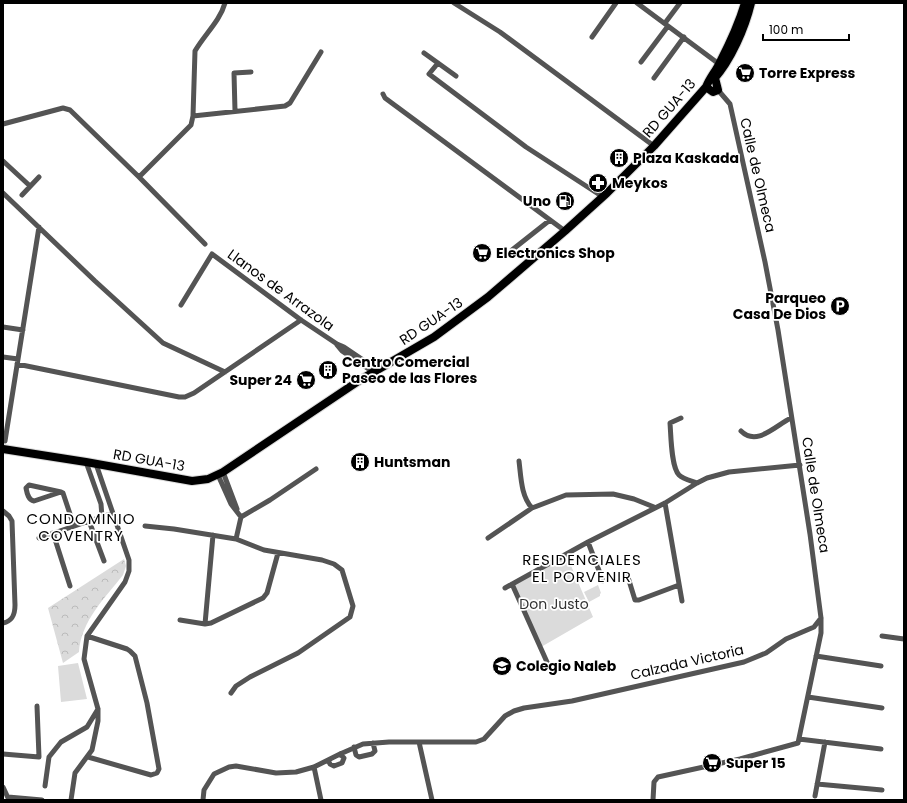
<svg xmlns="http://www.w3.org/2000/svg" width="907" height="803" font-family="Poppins,sans-serif">
  <defs>
    <pattern id="forest-crowns" width="20" height="18" patternUnits="userSpaceOnUse"><rect width="20" height="18" fill="#dbdbdb"/><path d="M2 6a3 3 0 1 1 6 0M12 15a3 3 0 1 1 6 0" fill="none" stroke="#bababa"/></pattern>
  </defs>
  <rect width="100%" height="100%" fill="#fff"/>
  <path fill="url(#forest-crowns)" d="M124 559 126 566 123 575C105 598 81 621 79 652L63 663 48 608Z"/>
  <path fill="#dbdbdb" d="M566 554 593 617 541 647 512 584Z
    M598 585 601 593 600 594V596L589 602 584 592Z
    M78 663 87 699 61 702 58 666Z"/>
  <g fill="none" stroke-linecap="round" stroke-linejoin="round">
    <g stroke="#dbdbdb" stroke-width="10">
      <path id="primary" d="M714 79C731 60 745 28 751 3
        M706 87 713 92 718 90 715 78
        M3 449 86 462 192 481 208 479 223 472 360 380 434 337 488 297 565 231 607 193 654 146 706 87C710 77 716 71 720 62 730 43 739 23 745 3"/>
    </g>
    <path stroke="#545454" stroke-width="5" d="M454 3 500 32 654 146
      M637 3 719 64
      M665 23 680 3
      M592 37 616 3
      M424 53 456 76
      M641 62 668 26
      M438 63 429 74 526 147 603 197
      M654 78 684 37
      M383 94 385 98 565 231
      M235 111 234 73 251 72
      M193 116 285 106 290 103 321 52
      M3 124 63 108 70 110 139 177 205 244
      M3 161 30 186
      M139 177 191 125 193 116 195 51C204 35 220 21 225 3
      M3 193 95 281 163 343 225 372
      M22 195 39 177
      M512 250 550 220
      M181 305 212 254 301 320 337 344 344 347 378 370
      M3 327 23 330
      M337 345 342 351 373 372
      M3 357 18 359
      M17 364 179 397H185L194 393 301 320
      M681 418 670 423C671 435 671 467 679 475 683 479 692 481 697 483
      M741 431C757 447 776 425 791 418
      M5 441 39 227
      M519 461C521 477 521 496 532 508
      M86 462 101 504 102 517
      M223 472 237 509
      M218 475 231 504 241 517
      M61 492 34 501C28 500 27 493 26 488L29 485 61 492 63 493 74 526
      M665 503 682 601
      M3 511 9 516 12 521 15 605C15 614 13 621 3 623
      M89 521 104 561
      M145 526 174 529 236 539 264 550 322 560 334 564 342 570 353 606 350 617 298 653 250 677 236 686 231 693
      M53 533 70 586
      M39 538 113 513
      M488 538 532 508 566 495 613 494 634 499 654 507
      M236 539 241 517 270 500 316 469
      M588 542 603 581
      M627 574 635 600H639L679 585
      M512 584 551 671
      M505 588 588 542 665 503 697 483 707 478 729 472 800 465
      M180 620 205 624 211 623 263 598 267 593 278 553
      M205 624 213 535
      M87 636 127 649 130 651 135 656 147 703 159 769 157 773 151 775 88 757
      M882 636 904 639
      M816 656 881 666
      M808 697 882 708
      M799 739 881 749
      M419 742 432 800
      M354 747 356 755 359 757 372 754 375 751 373 743
      M3 754 39 757 37 706
      M328 760 330 764 334 766 342 763 344 758 340 754
      M314 767 321 800
      M817 784 882 790
      M45 786 49 757 61 742 87 727 98 709
      M3 787 9 800
      M815 796 825 742
      M8 797 42 800
      M71 800 75 773 92 750 98 721V709L84 659 87 636 125 582 129 571V560L96 464
      M203 800 204 790 214 774 229 767 236 766 276 773 296 772 314 767 340 754 363 744 389 742H476L484 739 505 716 514 711 524 708 572 701 744 662 766 653 786 639 814 627 821 618
      M653 800 654 782 658 777 740 759 798 743 821 633V618L810 534 778 330 765 262 730 104 718 90"/>
    <use href="#primary" stroke="#000" stroke-width="8"/>
  </g>
  <defs>
    <g id="supermarket-disc" transform="scale(1)"><circle r="9.5" fill="#000" stroke="#fff"/><path d="M-6-5.5h2.5l.6 2H6L4.5 2H-2.5L-4.4-4H-6ZM-1.5 3.2a1.3 1.3 0 1 0 .1 0ZM3 3.2a1.3 1.3 0 1 0 .1 0Z" fill="#fff"/></g>
    <g id="building-disc" transform="scale(1)"><circle r="9.5" fill="#000" stroke="#fff"/><path d="M-4-6H4V6H1V3H-1V6H-4ZM-2.5-4.3h1.7v1.8h-1.7ZM.8-4.3h1.7v1.8H.8ZM-2.5-1h1.7V.8h-1.7ZM.8-1h1.7V.8H.8Z" fill="#fff"/></g>
    <g id="pharmacy-disc" transform="scale(1)"><circle r="9.5" fill="#000" stroke="#fff"/><path d="M-2-6h4v4h4v4h-4v4h-4v-4h-4v-4h4Z" fill="#fff"/></g>
    <g id="fuel-disc" transform="scale(1)"><circle r="9.5" fill="#000" stroke="#fff"/><path d="M-5.5-6h7V0h2V4h1.3V-2.5L3-4.5l.8-.8L6-3V5H2.5V1h-1V6h-7ZM-4.2-4.7v3.2H.2V-4.7Z" fill="#fff"/></g>
    <g id="parking-disc" transform="scale(1)"><circle r="9.5" fill="#000" stroke="#fff"/><path d="M-3.5-5.5H1a3.5 3.5 0 0 1 0 7H-1V5.5H-3.5ZM-1-3.4V-.6H.8a1.4 1.4 0 0 0 0-2.8Z" fill="#fff"/></g>
    <g id="university-disc" transform="scale(1)"><circle r="9.5" fill="#000" stroke="#fff"/><path d="M0-5L7-2L0 1L-7-2ZM-4 1L0 2.5L4 1V4Q0 6-4 4Z" fill="#fff"/></g>
  </defs>
  <g fill-rule="evenodd">
    <use href="#supermarket-disc" x="745" y="73"/>
    <use href="#building-disc" x="619" y="158"/>
    <use href="#pharmacy-disc" x="598" y="183"/>
    <use href="#fuel-disc" x="565" y="201"/>
    <use href="#supermarket-disc" x="482" y="253"/>
    <use href="#parking-disc" x="840" y="306"/>
    <use href="#building-disc" x="328" y="370"/>
    <use href="#supermarket-disc" x="306" y="380"/>
    <use href="#building-disc" x="360" y="462"/>
    <use href="#university-disc" x="502" y="666"/>
    <use href="#supermarket-disc" x="712" y="763"/>
  </g>
  <g text-anchor="middle" stroke-width="3.5" stroke-linejoin="round" paint-order="stroke">
    <g font-size="14" font-weight="bold" fill="#000" stroke="#fff" text-anchor="start">
      <text x="759" y="78">Torre Express</text>
      <text x="633" y="163">Plaza Kaskada</text>
      <text x="612" y="188">Meykos</text>
      <text x="551" y="206" text-anchor="end">Uno</text>
      <text x="496" y="258">Electronics Shop</text>
      <text x="826" y="303" text-anchor="end">Parqueo<tspan x="826" dy="16">Casa De Dios</tspan></text>
      <text x="342" y="367">Centro Comercial<tspan x="342" dy="16">Paseo de las Flores</tspan></text>
      <text x="292" y="385" text-anchor="end">Super 24</text>
      <text x="374" y="467">Huntsman</text>
      <text x="516" y="671">Colegio Naleb</text>
      <text x="726" y="768">Super 15</text>
    </g>
    <g font-size="14" fill="#000" stroke="#fff">
      <text transform="translate(669 108) rotate(-49)" y="5">RD GUA-13</text>
      <text transform="translate(758 175) rotate(77)" y="5">Calle de Olmeca</text>
      <text transform="translate(281 290) rotate(36)" y="5">Llanos de Arrazola</text>
      <text transform="translate(431 321) rotate(-34)" y="5">RD GUA-13</text>
      <text transform="translate(149 460) rotate(10)" y="5">RD GUA-13</text>
      <text transform="translate(816 495) rotate(81)" y="5">Calle de Olmeca</text>
      <text transform="translate(687 662) rotate(-13)" y="5">Calzada Victoria</text>
    </g>
    <g font-size="14" fill="#323232" stroke="#fff">
      <text x="554" y="609">Don Justo</text>
    </g>
    <g font-size="15" letter-spacing="1" fill="#000" stroke="#fff">
      <text x="81" y="524">CONDOMINIO<tspan x="81" dy="17">COVENTRY</tspan></text>
      <text x="582" y="565">RESIDENCIALES<tspan x="582" dy="17">EL PORVENIR</tspan></text>
    </g>
  </g>
  <rect width="907" height="803" fill="none" stroke="#000000" stroke-width="8"/>
  <path d="M763 34v6h86v-6" fill="none" stroke="#000000" stroke-width="2"/>
  <text x="769" y="34" font-size="12" fill="#000000" stroke="#ffffff" stroke-width="3" paint-order="stroke">100 m</text>
</svg>
